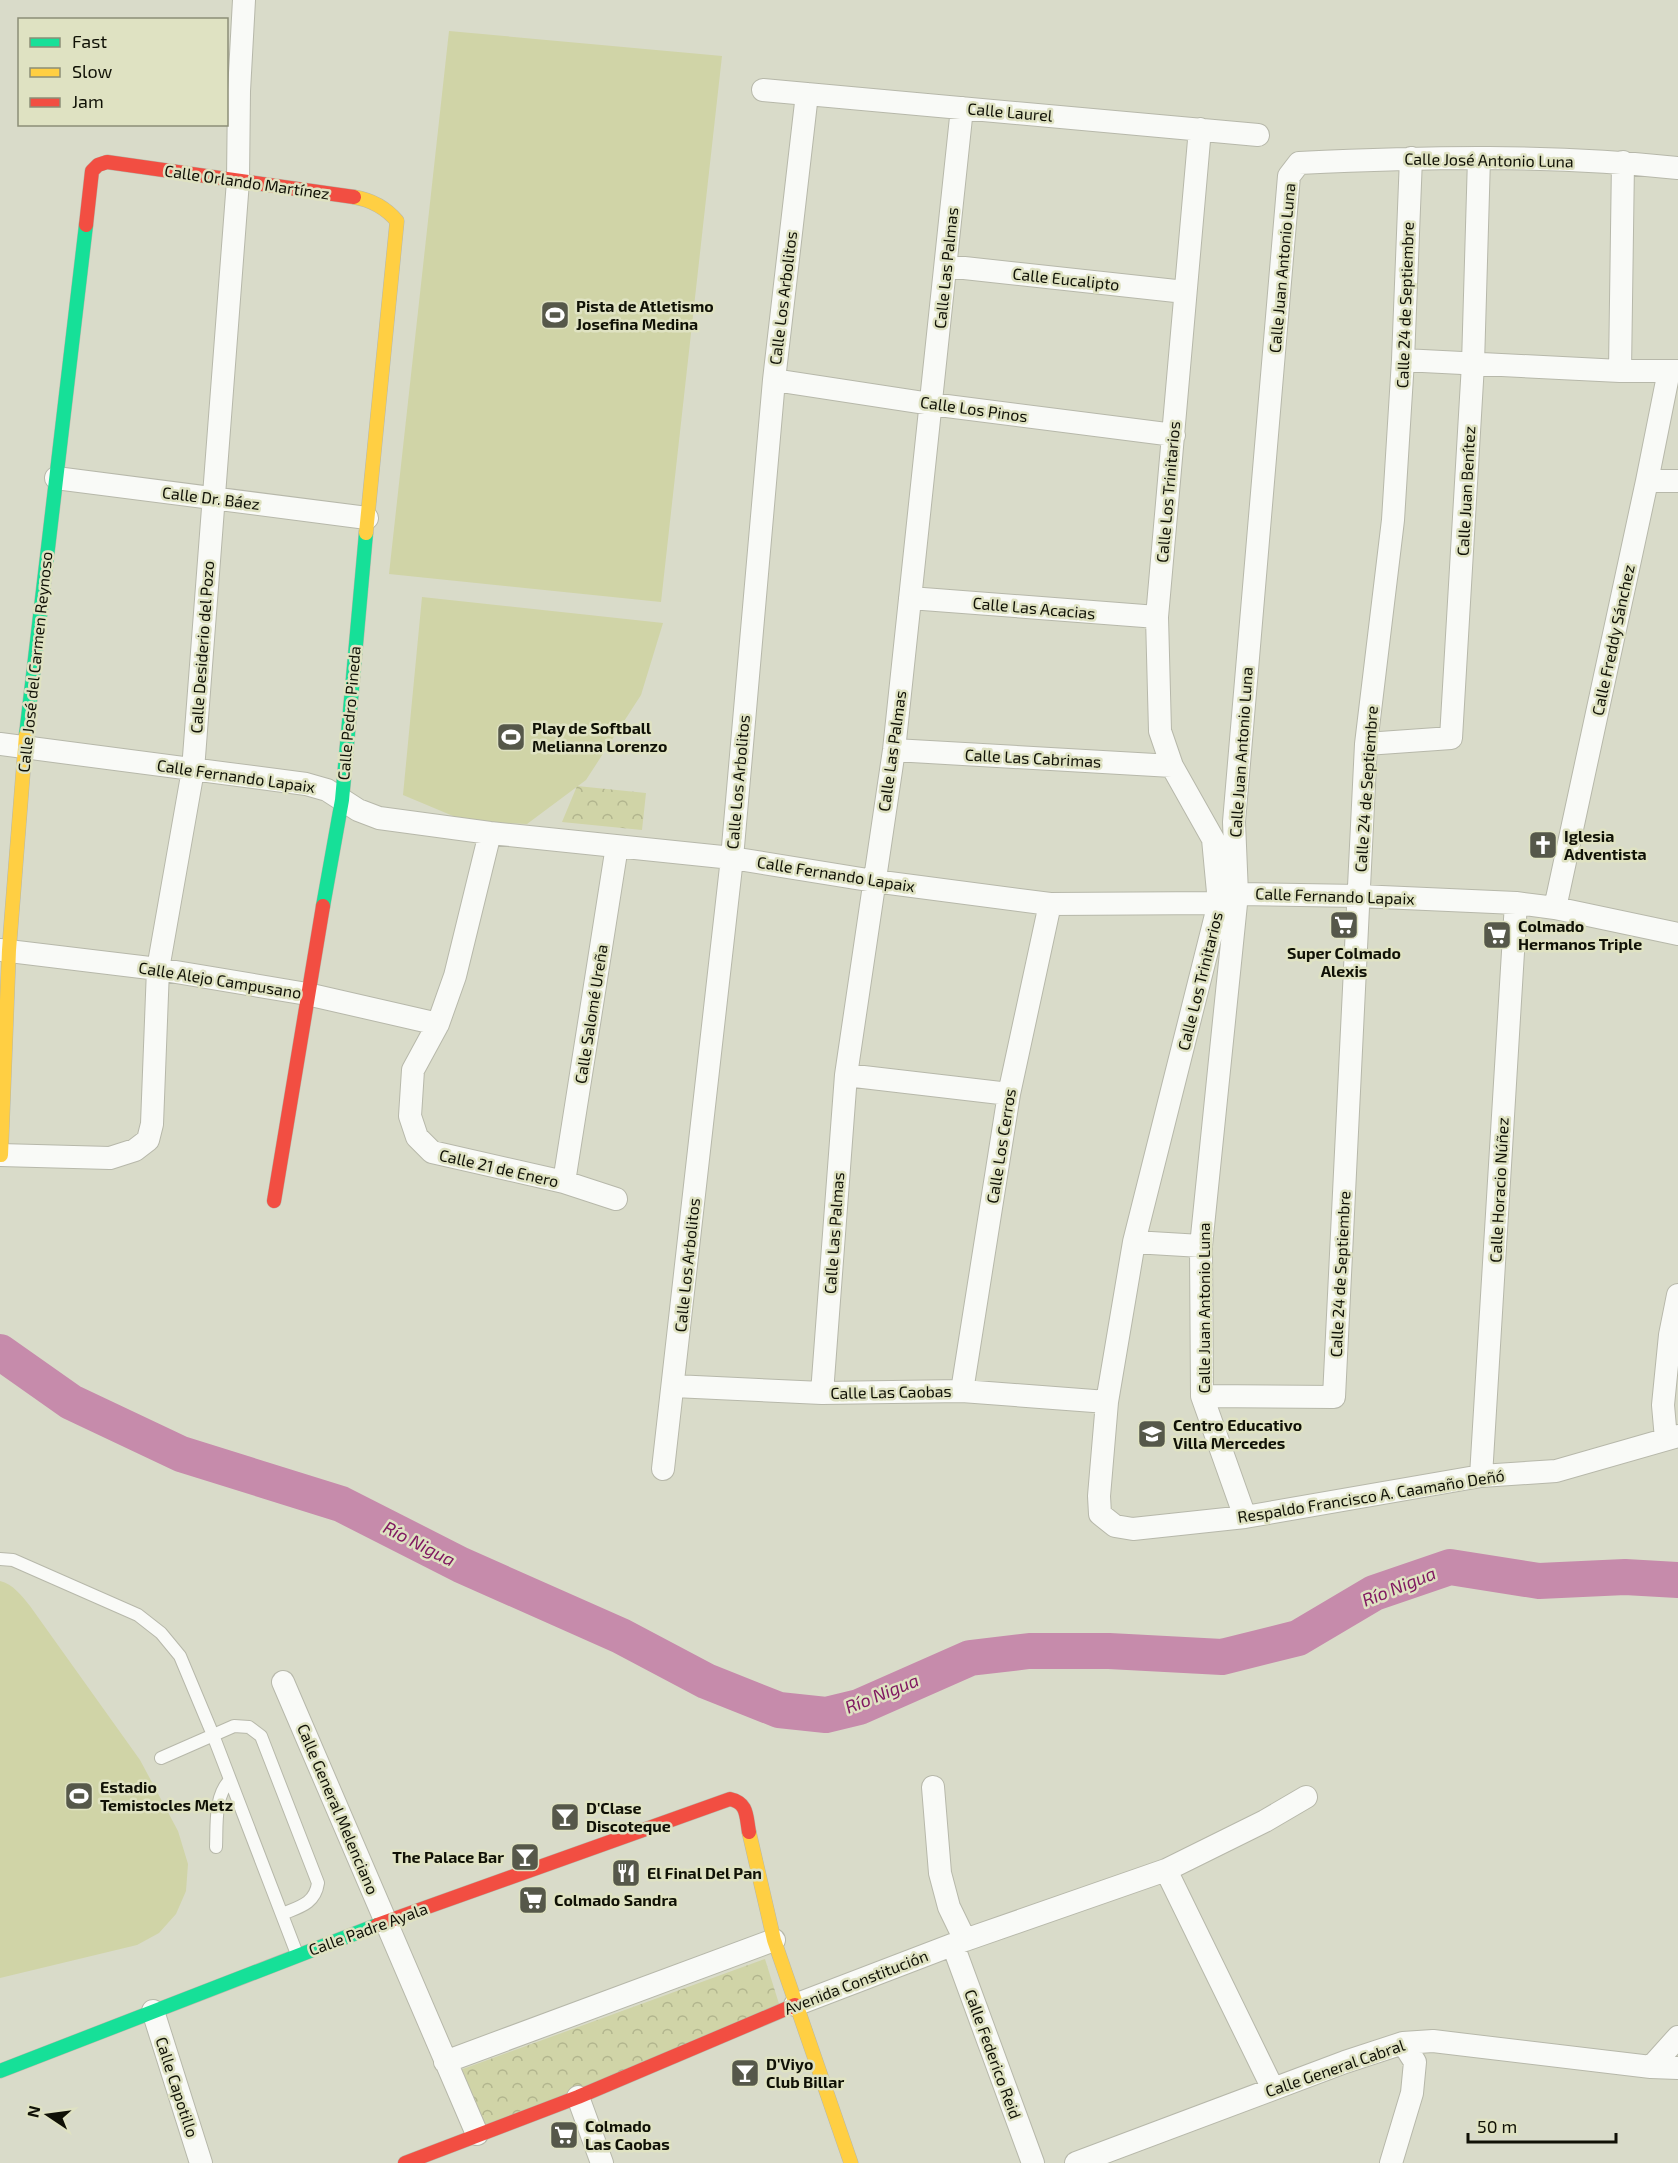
<svg xmlns="http://www.w3.org/2000/svg" width="1678" height="2163" font-family="'Exo 2',sans-serif">
  <defs>
    <pattern id="park-crowns" width="20" height="18" patternUnits="userSpaceOnUse" patternTransform="scale(1.5)"><rect width="20" height="18" fill="#d0d4a7"/><path d="M2 6a3 3 0 1 1 6 0M12 15a3 3 0 1 1 6 0" fill="none" stroke="#b2b58e"/></pattern>
  </defs>
  <rect width="100%" height="100%" fill="#d9dbc9"/>
  <path fill="url(#park-crowns)" d="M577 786 646 793 642 830 562 822Z
    M765 1959 780 2007 485 2127 460 2070Z"/>
  <path fill="#d0d4a7" d="M449 31 722 56 661 602 389 574Z
    M422 597 663 623 641 695 586 780 527 824 465 821 403 795Z
    M0 1581C13 1584 22 1596 30 1606L140 1760 178 1831 188 1864 186 1891 176 1914 159 1933 137 1945 0 1978Z"/>
  <g fill="none" stroke-linecap="round" stroke-linejoin="round">
    <path stroke="#c68bab" stroke-width="36" d="M0 1352 71 1402 181 1454 341 1504 461 1565 621 1636 706 1681 779 1710 826 1715 859 1707 970 1658 1029 1651H1109L1222 1657 1298 1638 1374 1593 1450 1567 1539 1581 1625 1577 1678 1580"/>
    <g stroke="#b7b8aa" stroke-width="14">
      <path id="lane" d="M0 1559 13 1560 138 1615 161 1633 180 1656 213 1735 297 1954
        M161 1758 234 1726 249 1727 261 1736 318 1883C315 1904 299 1907 282 1914
        M216 1847C217 1825 214 1796 230 1780"/>
    </g>
    <g stroke="#b7b8aa" stroke-width="24">
      <path id="street" d="M763 90 1258 135
        M1200 129 1157 617 1160 731 1172 766 1213 839 1219 903 1134 1242 1107 1402 1099 1496 1100 1514 1115 1526 1133 1529 1245 1517 1481 1476 1556 1471 1678 1436
        M946 266 1185 292
        M1403 360 1620 371H1678
        M1620 371 1623 162
        M774 380 931 404 1174 435
        M56 478 367 518
        M1647 481H1678
        M910 598 1157 617
        M0 744 306 784 327 790 358 810 379 818 490 833 732 858 874 881 1050 904 1219 903 1237 894 1359 896 1516 903 1555 908 1678 934
        M1366 744 1451 738 1473 364 1479 158
        M894 750 1172 766
        M490 833 455 976 438 1024 413 1070 410 1116 417 1137 432 1152 564 1182 616 1199
        M1555 908 1647 481 1669 371
        M0 950 158 969 307 994 438 1024
        M846 1075 1009 1094
        M0 1155 110 1158 135 1150 148 1140 152 1124 158 969 193 770 238 181 239 91 244 0
        M564 1182 617 846
        M1134 1242 1201 1246
        M674 1386 822 1393 962 1391 1107 1402
        M962 1391 1009 1094 1050 904
        M822 1393 846 1075 894 750 962 108
        M1202 1396 1334 1397 1366 744 1393 520 1403 360 1411 158
        M1666 1439 1663 1405 1670 1335 1678 1295
        M663 1469 732 858 774 380 807 94
        M1481 1476 1516 903
        M1245 1517 1202 1396 1201 1246 1237 894 1234 822 1289 176 1299 163C1425 157 1552 154 1678 168
        M283 1682 477 2134
        M933 1787 940 1873 949 1907 965 1940
        M1166 1870 1273 2089
        M953 1945 1033 2163
        M795 2005 965 1940 1166 1870 1265 1821 1306 1797
        M153 2011 201 2163
        M445 2062 774 1940
        M1651 2067 1678 2037
        M578 2097 602 2163
        M1076 2163 1345 2062 1403 2043 1433 2041 1651 2067 1678 2068
        M1391 2163 1412 2093 1415 2062 1403 2043"/>
    </g>
    <g stroke="#b7b8aa" stroke-width="15">
      <path id="fast" d="M26 735 86 225
        M323 906 342 800 366 533
        M0 2071 377 1925"/>
    </g>
    <g stroke="#b7b8aa" stroke-width="15">
      <path id="slow" d="M354 197C372 200 385 207 397 221L366 533
        M1 1155 9 950 26 735
        M749 1832 774 1940 851 2163"/>
    </g>
    <g stroke="#b7b8aa" stroke-width="15">
      <path id="jam" d="M86 225 92 171 98 165 107 162 354 197
        M274 1201 323 906
        M377 1925 730 1799C748 1803 746 1816 749 1832
        M405 2163 578 2097 795 2005"/>
    </g>
    <use href="#lane" stroke="#f9faf7" stroke-width="12"/>
    <use href="#street" stroke="#f9faf7" stroke-width="22"/>
    <use href="#fast" stroke="#16e098" stroke-width="14"/>
    <use href="#slow" stroke="#ffcf43" stroke-width="14"/>
    <use href="#jam" stroke="#f24e42" stroke-width="14"/>
  </g>
  <defs>
    <g id="stadium-square" transform="scale(1.5)"><rect x="-9" y="-9" width="18" height="18" rx="4" fill="#56584a" stroke="#dfe2c2"/><path d="M0-5a6.5 5 0 1 0 0 10a6.5 5 0 1 0 0-10ZM-3.5-1.8h7v3.6h-7Z" fill="#fff"/></g>
    <g id="church-square" transform="scale(1.5)"><rect x="-9" y="-9" width="18" height="18" rx="4" fill="#56584a" stroke="#dfe2c2"/><path d="M-1.2-6h2.4v3.5h3.3v2.4h-3.3V6h-2.4V-.1h-3.3v-2.4h3.3Z" fill="#fff"/></g>
    <g id="supermarket-square" transform="scale(1.5)"><rect x="-9" y="-9" width="18" height="18" rx="4" fill="#56584a" stroke="#dfe2c2"/><path d="M-6-5.5h2.5l.6 2H6L4.5 2H-2.5L-4.4-4H-6ZM-1.5 3.2a1.3 1.3 0 1 0 .1 0ZM3 3.2a1.3 1.3 0 1 0 .1 0Z" fill="#fff"/></g>
    <g id="school-square" transform="scale(1.5)"><rect x="-9" y="-9" width="18" height="18" rx="4" fill="#56584a" stroke="#dfe2c2"/><path d="M0-5L7-2L0 1L-7-2ZM-4 1L0 2.5L4 1V4Q0 6-4 4Z" fill="#fff"/></g>
    <g id="bar-square" transform="scale(1.5)"><rect x="-9" y="-9" width="18" height="18" rx="4" fill="#56584a" stroke="#dfe2c2"/><path d="M-6-5H6L.8 .8V4.5H3.5V6h-7V4.5H-.8V.8Z" fill="#fff"/></g>
    <g id="restaurant-square" transform="scale(1.5)"><rect x="-9" y="-9" width="18" height="18" rx="4" fill="#56584a" stroke="#dfe2c2"/><path d="M-5-6h1v4h1v-4h1v4h1v-4h1v5L-1.5 .5V6h-2V.5L-5-1ZM5-6V6H3V1.5H1.5Q1.5-4 5-6Z" fill="#fff"/></g>
  </defs>
  <g fill-rule="evenodd">
    <use href="#stadium-square" x="555" y="315"/>
    <use href="#stadium-square" x="511" y="737"/>
    <use href="#church-square" x="1543" y="845"/>
    <use href="#supermarket-square" x="1344" y="925"/>
    <use href="#supermarket-square" x="1497" y="935"/>
    <use href="#school-square" x="1152" y="1434"/>
    <use href="#stadium-square" x="79" y="1796"/>
    <use href="#bar-square" x="565" y="1817"/>
    <use href="#bar-square" x="525" y="1857"/>
    <use href="#restaurant-square" x="626" y="1873"/>
    <use href="#supermarket-square" x="533" y="1900"/>
    <use href="#bar-square" x="745" y="2073"/>
    <use href="#supermarket-square" x="564" y="2135"/>
  </g>
  <g text-anchor="middle" stroke-width="5" stroke-linejoin="round" paint-order="stroke">
    <g font-size="16" fill="#101106" stroke="#dfe2c2">
      <text transform="translate(1010 112) rotate(5)" y="6">Calle Laurel</text>
      <text transform="translate(1489 160) rotate(1)" y="6">Calle José Antonio Luna</text>
      <text transform="translate(247 182) rotate(8)" y="6">Calle Orlando Martínez</text>
      <text transform="translate(946 268) rotate(-84)" y="6">Calle Las Palmas</text>
      <text transform="translate(1282 268) rotate(-85)" y="6">Calle Juan Antonio Luna</text>
      <text transform="translate(1066 279) rotate(6)" y="6">Calle Eucalipto</text>
      <text transform="translate(783 298) rotate(-83)" y="6">Calle Los Arbolitos</text>
      <text transform="translate(1405 305) rotate(-88)" y="6">Calle 24 de Septiembre</text>
      <text transform="translate(974 409) rotate(8)" y="6">Calle Los Pinos</text>
      <text transform="translate(1466 491) rotate(-87)" y="6">Calle Juan Benítez</text>
      <text transform="translate(1168 492) rotate(-85)" y="6">Calle Los Trinitarios</text>
      <text transform="translate(211 498) rotate(7)" y="6">Calle Dr. Báez</text>
      <text transform="translate(1034 608) rotate(5)" y="6">Calle Las Acacias</text>
      <text transform="translate(1613 640) rotate(-78)" y="6">Calle Freddy Sánchez</text>
      <text transform="translate(202 647) rotate(-86)" y="6">Calle Desiderio del Pozo</text>
      <text transform="translate(35 662) rotate(-84)" y="6">Calle José del Carmen Reynoso</text>
      <text transform="translate(349 713) rotate(-85)" y="6">Calle Pedro Pineda</text>
      <text transform="translate(892 751) rotate(-82)" y="6">Calle Las Palmas</text>
      <text transform="translate(1241 752) rotate(-86)" y="6">Calle Juan Antonio Luna</text>
      <text transform="translate(1033 758) rotate(3)" y="6">Calle Las Cabrimas</text>
      <text transform="translate(236 776) rotate(8)" y="6">Calle Fernando Lapaix</text>
      <text transform="translate(738 782) rotate(-85)" y="6">Calle Los Arbolitos</text>
      <text transform="translate(1366 789) rotate(-86)" y="6">Calle 24 de Septiembre</text>
      <text transform="translate(836 874) rotate(9)" y="6">Calle Fernando Lapaix</text>
      <text transform="translate(1335 896) rotate(2)" y="6">Calle Fernando Lapaix</text>
      <text transform="translate(220 980) rotate(9)" y="6">Calle Alejo Campusano</text>
      <text transform="translate(1200 981) rotate(-76)" y="6">Calle Los Trinitarios</text>
      <text transform="translate(591 1014) rotate(-81)" y="6">Calle Salomé Ureña</text>
      <text transform="translate(1001 1146) rotate(-81)" y="6">Calle Los Cerros</text>
      <text transform="translate(499 1168) rotate(13)" y="6">Calle 21 de Enero</text>
      <text transform="translate(1499 1190) rotate(-87)" y="6">Calle Horacio Núñez</text>
      <text transform="translate(834 1233) rotate(-86)" y="6">Calle Las Palmas</text>
      <text transform="translate(687 1265) rotate(-84)" y="6">Calle Los Arbolitos</text>
      <text transform="translate(1340 1274) rotate(-87)" y="6">Calle 24 de Septiembre</text>
      <text transform="translate(1204 1308) rotate(-90)" y="6">Calle Juan Antonio Luna</text>
      <text transform="translate(891 1392) rotate(-1)" y="6">Calle Las Caobas</text>
      <text transform="translate(1371 1496) rotate(-9)" y="6">Respaldo Francisco A. Caamaño Deñó</text>
      <text transform="translate(338 1809) rotate(67)" y="6">Calle General Melenciano</text>
      <text transform="translate(368 1929) rotate(-20)" y="6">Calle Padre Ayala</text>
      <text transform="translate(856 1982) rotate(-21)" y="6">Avenida Constitución</text>
      <text transform="translate(993 2054) rotate(70)" y="6">Calle Federico Reid</text>
      <text transform="translate(1335 2068) rotate(-19)" y="6">Calle General Cabral</text>
      <text transform="translate(177 2087) rotate(72)" y="6">Calle Capotillo</text>
    </g>
    <g font-size="16" font-weight="bold" fill="#101106" stroke="#dfe2c2" text-anchor="start">
      <text x="576" y="312">Pista de Atletismo<tspan x="576" dy="18">Josefina Medina</tspan></text>
      <text x="532" y="734">Play de Softball<tspan x="532" dy="18">Melianna Lorenzo</tspan></text>
      <text x="1564" y="842">Iglesia<tspan x="1564" dy="18">Adventista</tspan></text>
      <text x="1518" y="932">Colmado<tspan x="1518" dy="18">Hermanos Triple</tspan></text>
      <text x="1344" y="959" text-anchor="middle">Super Colmado<tspan x="1344" dy="18">Alexis</tspan></text>
      <text x="1173" y="1431">Centro Educativo<tspan x="1173" dy="18">Villa Mercedes</tspan></text>
      <text x="100" y="1793">Estadio<tspan x="100" dy="18">Temistocles Metz</tspan></text>
      <text x="586" y="1814">D'Clase<tspan x="586" dy="18">Discoteque</tspan></text>
      <text x="504" y="1863" text-anchor="end">The Palace Bar</text>
      <text x="647" y="1879">El Final Del Pan</text>
      <text x="554" y="1906">Colmado Sandra</text>
      <text x="766" y="2070">D'Viyo<tspan x="766" dy="18">Club Billar</tspan></text>
      <text x="585" y="2132">Colmado<tspan x="585" dy="18">Las Caobas</tspan></text>
    </g>
    <g font-size="18" font-style="italic" fill="#811961" stroke="#dfe2c2">
      <text transform="translate(419 1544) rotate(27)" y="6">Río Nigua</text>
      <text transform="translate(1399 1587) rotate(-22)" y="6">Río Nigua</text>
      <text transform="translate(882 1694) rotate(-22)" y="6">Río Nigua</text>
    </g>
  </g>
  <rect x="18" y="18" width="210" height="108" fill="#dfe2c2" stroke="#8c8e77" stroke-width="1.5"/>
  <rect x="30" y="38" width="30" height="9" fill="#16e098" stroke="#8c8e77" stroke-width="1.5"/>
  <text x="72" y="48" font-size="18" fill="#101106">Fast</text>
  <rect x="30" y="68" width="30" height="9" fill="#ffcf43" stroke="#8c8e77" stroke-width="1.5"/>
  <text x="72" y="78" font-size="18" fill="#101106">Slow</text>
  <rect x="30" y="98" width="30" height="9" fill="#f24e42" stroke="#8c8e77" stroke-width="1.5"/>
  <text x="72" y="108" font-size="18" fill="#101106">Jam</text>
  <g transform="translate(48 2115) rotate(283)" stroke="#dfe2c2" stroke-width="4.5" paint-order="stroke">
  <path d="M0-4.5L10 22L0 15L-10 22Z" fill="#101106"/>
  <text y="-9" font-size="16" font-weight="bold" text-anchor="middle" fill="#101106">N</text>
  </g>
  <path d="M1468 2133v9h148v-9" fill="none" stroke="#101106" stroke-width="3"/>
  <text x="1477" y="2133" font-size="18" fill="#101106" stroke="#dfe2c2" stroke-width="4.5" paint-order="stroke">50 m</text>
</svg>
